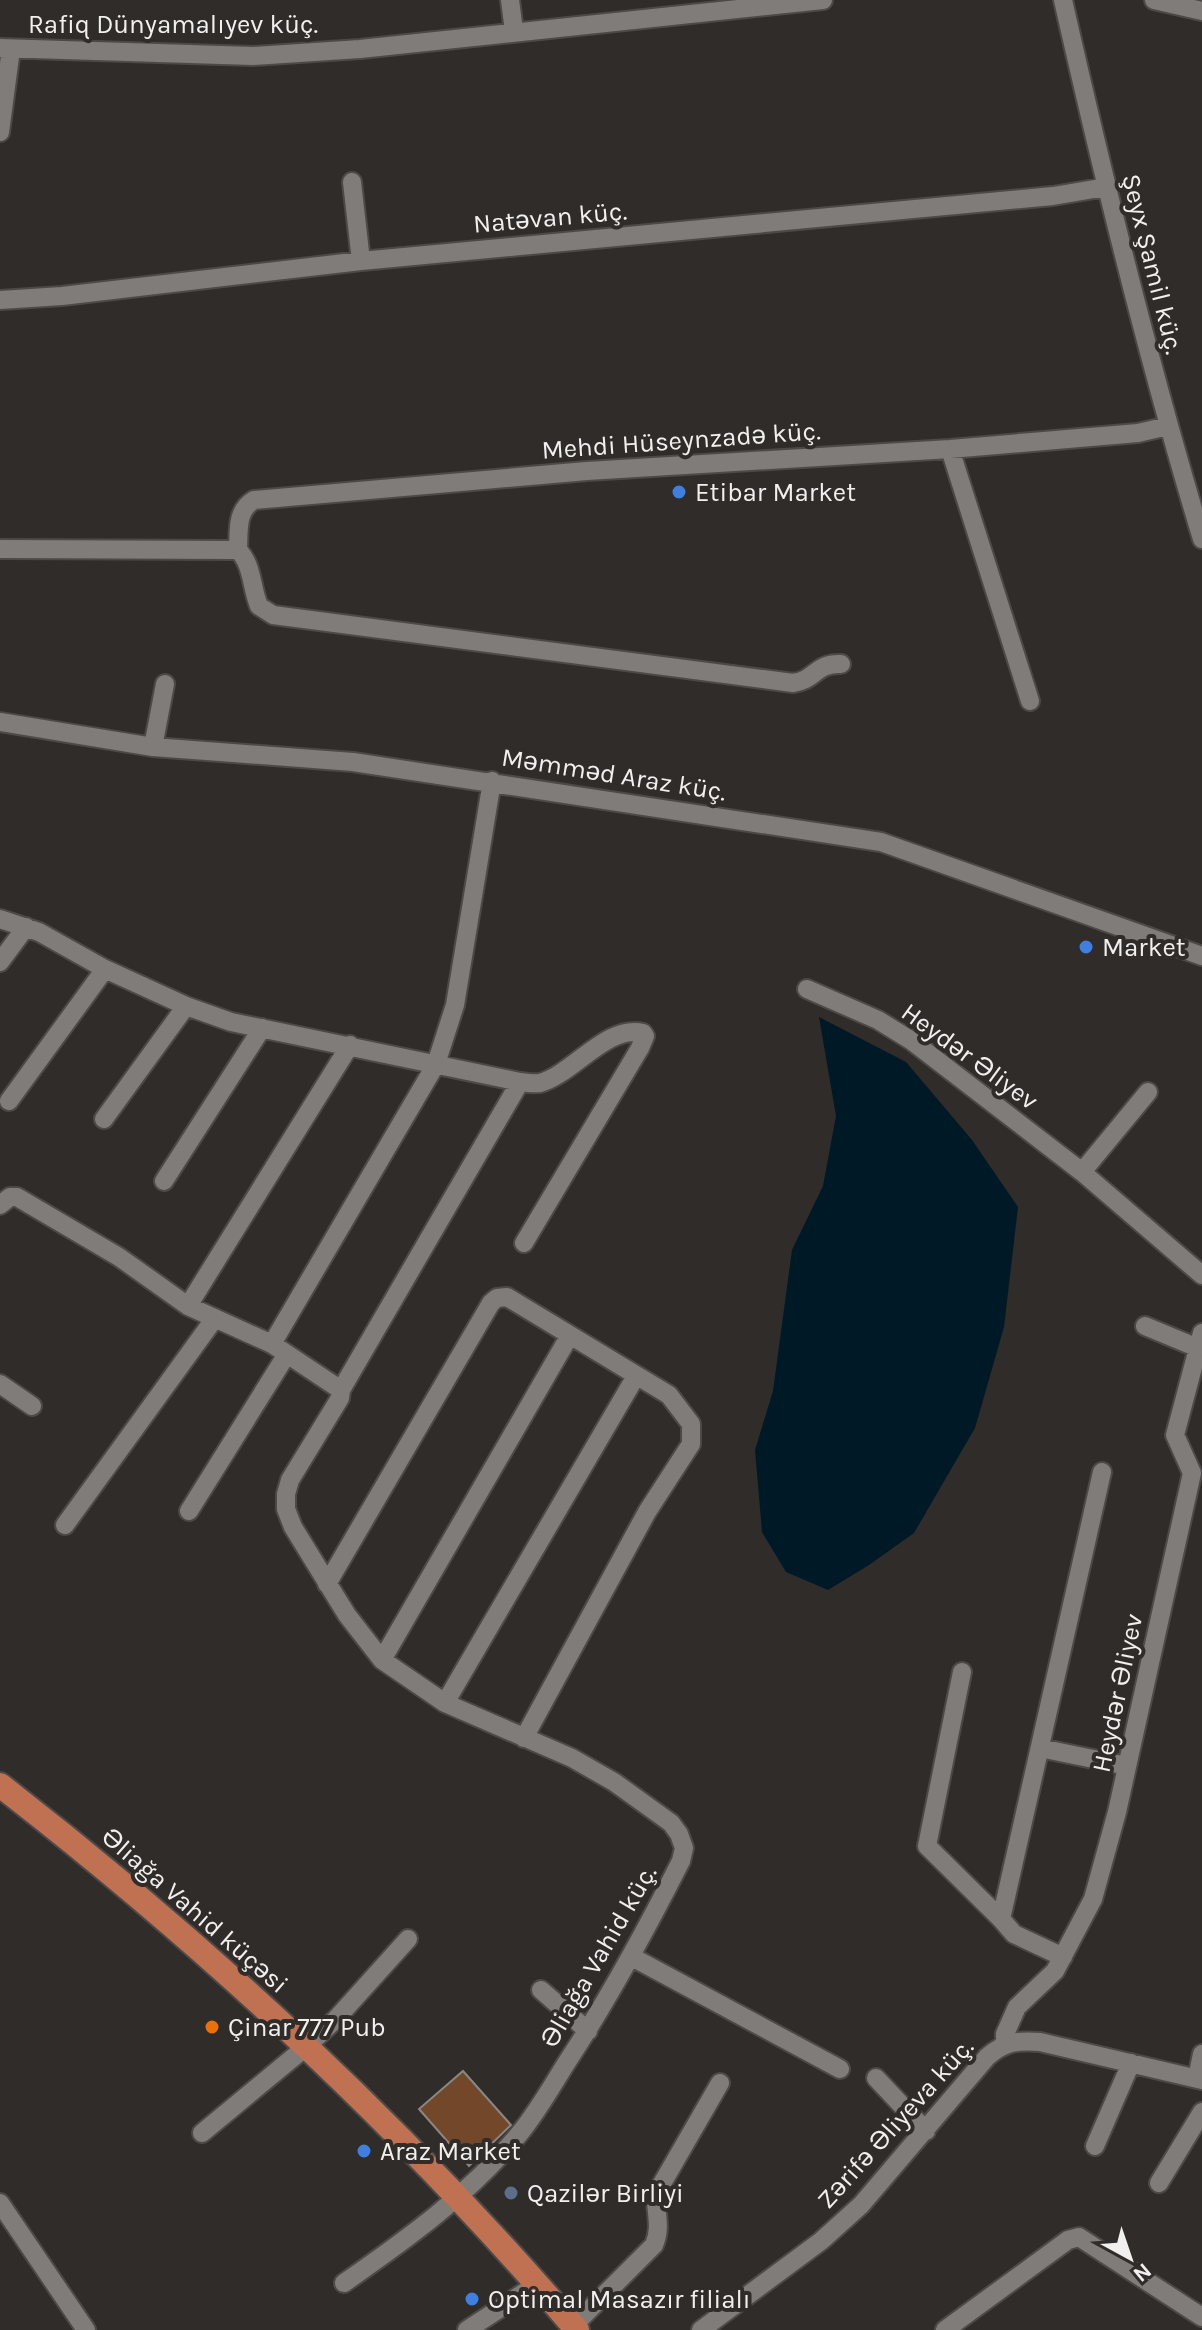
<svg xmlns="http://www.w3.org/2000/svg" width="1202" height="2330" font-family="Karla,sans-serif">
  <rect width="100%" height="100%" fill="#2f2c2a"/>
  <path fill="#001926" d="M819 1017 906 1062 972 1140 1018 1207 1004 1327 975 1428 914 1533 869 1565 828 1590 786 1572 762 1532 755 1450 773 1391 792 1250 823 1186 836 1116Z"/>
  <path fill="#73482a" stroke="#8a8684" stroke-width="2" d="M463 2071 511 2125 469 2166 419 2109Z"/>
  <g fill="none" stroke-linecap="round" stroke-linejoin="round">
    <g stroke="#4c4948" stroke-width="22">
      <path id="minor" d="M510 0 514 31
        M1063 0C1104 181 1148 361 1202 539
        M1154 0 1202 11
        M0 48 253 56 360 49 823 0
        M0 132 11 49
        M352 182 361 261
        M0 300 62 296 361 261 1053 196 1106 187
        M950 449 1030 701
        M0 549 238 550C239 530 236 511 254 500L587 471 950 449 1138 433 1168 426
        M238 550C253 565 251 587 259 606L273 615 793 683C816 680 815 663 841 664
        M0 722 153 747 353 762 881 842 1202 956
        M153 747 165 684
        M0 919 39 932 105 969 186 1006 231 1022 520 1082C527 1083 534 1084 540 1083 573 1074 607 1024 643 1033L645 1036 640 1048 524 1243
        M0 962 26 927
        M807 989 878 1020 912 1041 1082 1172 1202 1275
        M9 1101 105 969
        M104 1119 186 1006
        M1082 1172 1148 1092
        M164 1181 262 1028
        M0 1205 10 1197H17L119 1257 188 1306 272 1344 341 1390 340 1398 290 1480 286 1494V1509L293 1527 347 1615 382 1660 445 1703 572 1758 614 1782 671 1823 679 1834 684 1848 681 1861C646 1930 610 1997 567 2062 552 2086 538 2111 520 2133 470 2194 407 2239 344 2283
        M188 1306 350 1045
        M1145 1326 1198 1348
        M272 1344 436 1064 455 1005 492 781
        M0 1384 32 1406
        M341 1390 520 1082
        M189 1511 287 1354
        M65 1525 215 1318
        M327 1584 491 1303 497 1298 507 1297 669 1395 691 1424V1444L647 1512 524 1738
        M382 1660 570 1335
        M962 1672 927 1846 1001 1919
        M445 1703 636 1376
        M1040 1748 1127 1766
        M632 1957 840 2069
        M1063 1957 1014 1934 1001 1919 1102 1472
        M541 1990 588 2031
        M1005 2042V2034L1017 2007 1055 1971 1093 1899 1117 1812 1192 1473 1175 1435 1202 1333
        M876 2078 926 2131
        M1197 2078 1202 2054
        M202 2133 307 2046 336 2019 408 1939
        M1095 2146 1131 2063
        M1159 2183 1202 2112
        M0 2203 86 2330
        M573 2326 654 2245C662 2227 655 2212 656 2194L720 2083
        M467 2330 537 2284
        M701 2330 821 2241 861 2205 987 2057C1004 2042 1017 2040 1040 2042L1202 2080
        M945 2330 1068 2240 1079 2237 1202 2317"/>
    </g>
    <g stroke="#4c4948" stroke-width="28">
      <path id="major" d="M0 1785C210 1948 404 2128 577 2330"/>
    </g>
    <use href="#minor" stroke="#7f7c7a" stroke-width="18"/>
    <use href="#major" stroke="#bf7152" stroke-width="24"/>
  </g>
  <g fill="#3f7fe0" stroke="#2f2c2a" stroke-width="3">
    <circle cx="679" cy="492" r="8"/>
    <circle cx="1086" cy="947" r="8"/>
    <circle cx="364" cy="2151" r="8"/>
    <circle cx="472" cy="2299" r="8"/>
  </g>
  <circle fill="#e8710a" stroke="#2f2c2a" stroke-width="3" cx="212" cy="2027" r="8"/>
  <circle fill="#5c6f8a" stroke="#2f2c2a" stroke-width="3" cx="511" cy="2193" r="8"/>
  <g text-anchor="middle" stroke-width="8" stroke-linejoin="round" paint-order="stroke">
    <g font-size="26" fill="#f2f0ef" stroke="#2f2c2a">
      <text x="173" y="33">Rafiq Dünyamalıyev küç.</text>
      <text transform="translate(550 217) rotate(-5)" y="9">Natəvan küç.</text>
      <text transform="translate(1153 264) rotate(76)" y="9">Şeyx Şamil küç.</text>
      <text transform="translate(681 440) rotate(-4)" y="9">Mehdi Hüseynzadə küç.</text>
      <text transform="translate(614 774) rotate(9)" y="9">Məmməd Araz küç.</text>
      <text transform="translate(970 1056) rotate(36)" y="9">Heydər Əliyev</text>
      <text transform="translate(1117 1693) rotate(-78)" y="9">Heydər Əliyev</text>
      <text transform="translate(195 1910) rotate(41)" y="9">Əliağa Vahid küçəsi</text>
      <text transform="translate(598 1956) rotate(-60)" y="9">Əliağa Vahid küç.</text>
      <text transform="translate(895 2123) rotate(-48)" y="9">Zərifə Əliyeva küç.</text>
    </g>
    <g font-size="26" fill="#f2f0ef" stroke="#2f2c2a" text-anchor="start">
      <text x="695" y="501">Etibar Market</text>
      <text x="1102" y="956">Market</text>
      <text x="228" y="2036">Çinar 777 Pub</text>
      <text x="380" y="2160">Araz Market</text>
      <text x="527" y="2202">Qazilər Birliyi</text>
      <text x="488" y="2308">Optimal Masazır filialı</text>
    </g>
  </g>
  <g transform="translate(1130 2258) rotate(140)" stroke="#2f2c2a" stroke-width="6" paint-order="stroke">
  <path d="M0-6L14 30L0 20L-14 30Z" fill="#f2f0ef"/>
  <text y="-12" font-size="22" font-weight="bold" text-anchor="middle" fill="#f2f0ef">N</text>
  </g>
</svg>
